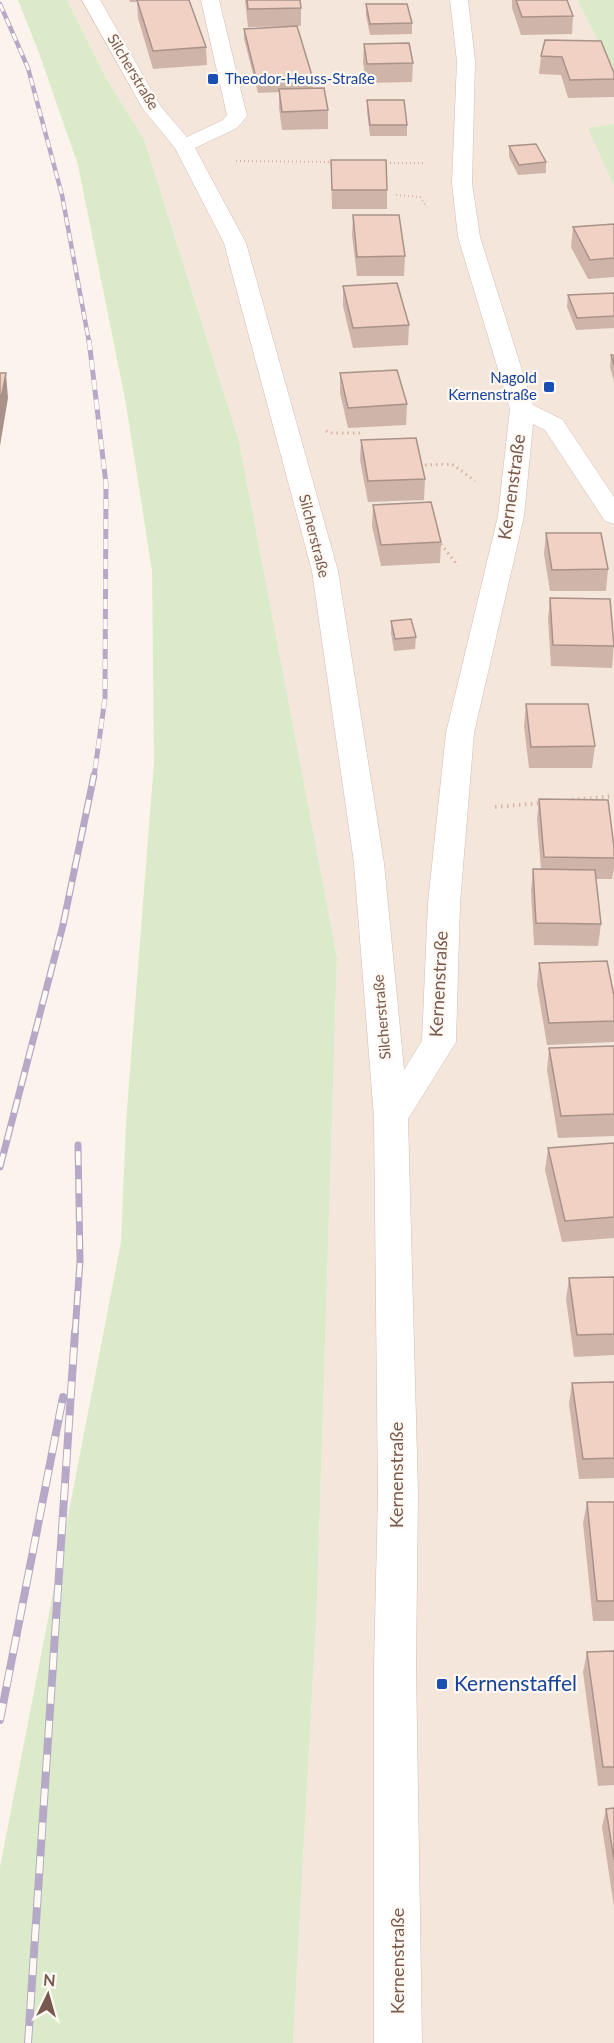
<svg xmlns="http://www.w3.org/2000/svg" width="614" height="2043" font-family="Lato,sans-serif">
  <rect width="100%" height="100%" fill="#fcf4ec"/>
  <path fill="#f4e6db" d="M67 0H577L614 71V124L589 128 614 186V2043H293L317 1603 337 957 239 441 144 139 107 80Z"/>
  <path fill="#dbebca" d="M18 0H67L107 80 144 139 239 441 337 957 317 1603 293 2043H0V1867L121 1242 126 1122 154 762 152 571 126 404 78 165 39 53Z
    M577 0H614V71Z
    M614 124V186L588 128Z"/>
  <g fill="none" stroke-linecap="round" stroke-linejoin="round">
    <g stroke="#d2bdb4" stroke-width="1">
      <path id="minor" d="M82 0H100L161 107 187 137 223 120 227 115 201 0H219L247 116 237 128 195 148 246 243 338 571 384 863 404 1070 422 1041 428 903 446 733 498 516 510 409 458 237 452 183 457 61 450 0H468L475 61 472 183 480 237 533 405 563 420 566 425 614 497V524L605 521 545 430 533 424 524 516 474 733 460 903 456 1042 408 1119 418 1494 416 1666 422 2043H374V1666L378 1494 374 1118 354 863 312 571 224 243 175 148 143 109Z"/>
    </g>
    <path stroke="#d7b4a6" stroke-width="2" stroke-dasharray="1 3" stroke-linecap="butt" d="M236 161 336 162
      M382 163H426
      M396 195 420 197 427 207"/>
    <path stroke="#d7b4a6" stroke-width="3" stroke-dasharray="1.5 4" stroke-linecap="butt" d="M326 431 329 433H361
      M425 465 452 464 475 481
      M441 544 458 566"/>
    <path stroke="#d7b4a6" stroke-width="4" stroke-dasharray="1.5 4.5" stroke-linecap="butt" d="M572 800 614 796
      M495 807 541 803"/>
    <use href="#minor" fill="#fff" fill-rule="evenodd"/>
    <g stroke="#b6a9c8" stroke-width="4.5">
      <path id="rail-far3" d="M0 4 28 68 62 195 89 342"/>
    </g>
    <g stroke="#b6a9c8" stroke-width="5">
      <path id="rail-far2" d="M89 340 106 484 105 698 94 777"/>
    </g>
    <g stroke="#b6a9c8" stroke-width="7">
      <path id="rail-far1" d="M0 1167 63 925 94 775
        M75 1333 80 1261 78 1145"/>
    </g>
    <g stroke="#b6a9c8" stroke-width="8">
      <path id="rail" d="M0 1720 63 1397
        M28 2043 75 1332"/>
    </g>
    <use href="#rail-far3" stroke="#fff9f3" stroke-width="3" stroke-dasharray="8" stroke-linecap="butt"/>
    <use href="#rail-far2" stroke="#fff9f3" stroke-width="4" stroke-dasharray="10" stroke-linecap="butt"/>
    <use href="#rail-far1" stroke="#fff9f3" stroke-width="4.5" stroke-dasharray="14" stroke-linecap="butt"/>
    <use href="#rail" stroke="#fff9f3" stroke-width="6" stroke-dasharray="17" stroke-linecap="butt"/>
  </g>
  <path fill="#cfb4a9" d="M129 0H189L206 47 207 65 153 69 138 18 137 2H130Z
    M245 0H300L301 8V26L248 27Z
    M512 0H567L573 16 572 34 521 35 512 8Z
    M366 4 412 23V34L370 35 366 15Z
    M244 29 313 79V88L328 110V129L282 130 279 108V92L258 93 244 39Z
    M545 40 614 73V97L568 98 561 75 539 74 541 56Z
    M364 44 413 63 412 82 366 83 363 62Z
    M367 100 407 125V136H370L367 111Z
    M509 146 546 162V173L518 175 509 157Z
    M331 160 387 190V209H332Z
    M353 215 405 256 404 276H357L352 235Z
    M614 224V277L588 279 571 247 573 227Z
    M343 286 409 325 408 345 353 348 343 306Z
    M614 293V328L576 330 567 307 568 295Z
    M611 355H614V382L610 367Z
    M340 373 407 404 406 425 348 428 340 393Z
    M361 440 425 479 424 500 368 502 360 460Z
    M373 505 441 542 440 563 381 566 372 526Z
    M546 533 608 569 606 591H550L544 554Z
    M550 598 614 644 612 668 551 666 548 619Z
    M391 621 416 637 415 649 394 651 391 633Z
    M526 704 595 746 592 768H529L524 726Z
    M539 799 614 847V868L612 879H596L601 924 598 946 534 945 531 891 533 869H541L537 820Z
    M539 963 614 996V1042L547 1045 537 985Z
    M614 1046V1136L558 1138 547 1070 549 1048Z
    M614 1143V1238L562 1242 545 1170 548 1148Z
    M614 1277V1355L574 1357 566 1299 569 1278Z
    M614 1382V1478L579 1479 569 1404 572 1383Z
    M587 1502H614V1621H593L583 1523Z
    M614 1651V1785L598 1786 583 1672 587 1652Z
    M614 1808V1907L602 1827 606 1809Z"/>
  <path fill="#a99289" d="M6 373 8 398 0 446V403Z"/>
  <path fill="#f1d1c4" stroke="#a99289" stroke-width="1.5" d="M137 0H189L206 47 153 51Z
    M247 0H300L301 8 248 9Z
    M516 0H567L573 16 522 17Z
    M366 4H407L412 23 370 24Z
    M297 26 313 79 257 82 244 29Z
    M545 40 601 41 614 73V79L570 80 562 57 541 56Z
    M409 43 413 63 367 64 364 44Z
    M324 88 328 110 282 112 279 89Z
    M367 100H404L407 125H370Z
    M536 144 546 162 519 165 509 146Z
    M331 160H386L387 190H332Z
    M353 215H399L405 256 357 257Z
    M614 224V258L590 260 573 227Z
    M397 283 409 325 353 328 343 286Z
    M614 293V316L577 318 568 295Z
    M611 355H614V365Z
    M397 370 407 404 348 408 340 373Z
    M0 373H6L0 403Z
    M416 438 425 479 368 481 361 440Z
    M431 502 441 542 381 545 373 505Z
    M546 533H601L608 569 552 570Z
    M550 598 610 599 614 646 553 645Z
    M411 619 416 637 395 639 391 621Z
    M526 704H588L595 746 531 747Z
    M539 799 608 800 614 847V858L544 857Z
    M533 869 595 870 601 924 536 923Z
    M607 961 614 996V1021L549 1023 539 963Z
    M614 1046V1114L561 1116 549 1048Z
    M614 1143V1217L565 1221 548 1148Z
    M614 1277V1334L577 1335 569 1278Z
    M614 1382V1458L583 1459 572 1383Z
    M587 1502H614V1601H597Z
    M614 1651V1767H603L587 1652Z
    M614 1808V1860L606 1809Z"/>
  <g fill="#1a4fb4" stroke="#fff9f3" stroke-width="2">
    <rect x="207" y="73" width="12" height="12" rx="3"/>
    <rect x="543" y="381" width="12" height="12" rx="3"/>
    <rect x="436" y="1678" width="12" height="12" rx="3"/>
  </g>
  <g text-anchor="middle" stroke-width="4.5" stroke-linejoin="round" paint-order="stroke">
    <g font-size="15" fill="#78594e" stroke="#fff9f3">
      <text transform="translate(133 72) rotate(59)" y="5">Silcherstraße</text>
      <text transform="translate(314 536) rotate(76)" y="5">Silcherstraße</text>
      <text transform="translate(382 1017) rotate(-95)" y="5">Silcherstraße</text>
    </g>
    <g font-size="15" fill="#164399" stroke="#fff9f3" text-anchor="start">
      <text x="225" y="84">Theodor-Heuss-Straße</text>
      <text x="537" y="383" text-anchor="end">Nagold<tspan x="537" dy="17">Kernenstraße</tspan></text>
    </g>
    <g font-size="18" fill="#78594e" stroke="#fff9f3">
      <text transform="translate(512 487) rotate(-82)" y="6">Kernenstraße</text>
      <text transform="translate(439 984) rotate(-87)" y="6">Kernenstraße</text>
      <text transform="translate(397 1475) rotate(-90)" y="6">Kernenstraße</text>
      <text transform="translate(398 1961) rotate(-90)" y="6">Kernenstraße</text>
    </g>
    <g font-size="21" fill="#164399" stroke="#fff9f3" text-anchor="start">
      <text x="454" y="1691">Kernenstaffel</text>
    </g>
  </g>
  <g transform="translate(48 1995) rotate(5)" stroke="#fff9f3" stroke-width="4.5" paint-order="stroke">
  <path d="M0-4.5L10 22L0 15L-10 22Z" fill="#78594e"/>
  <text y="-9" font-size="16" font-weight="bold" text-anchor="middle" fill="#78594e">N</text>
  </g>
</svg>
